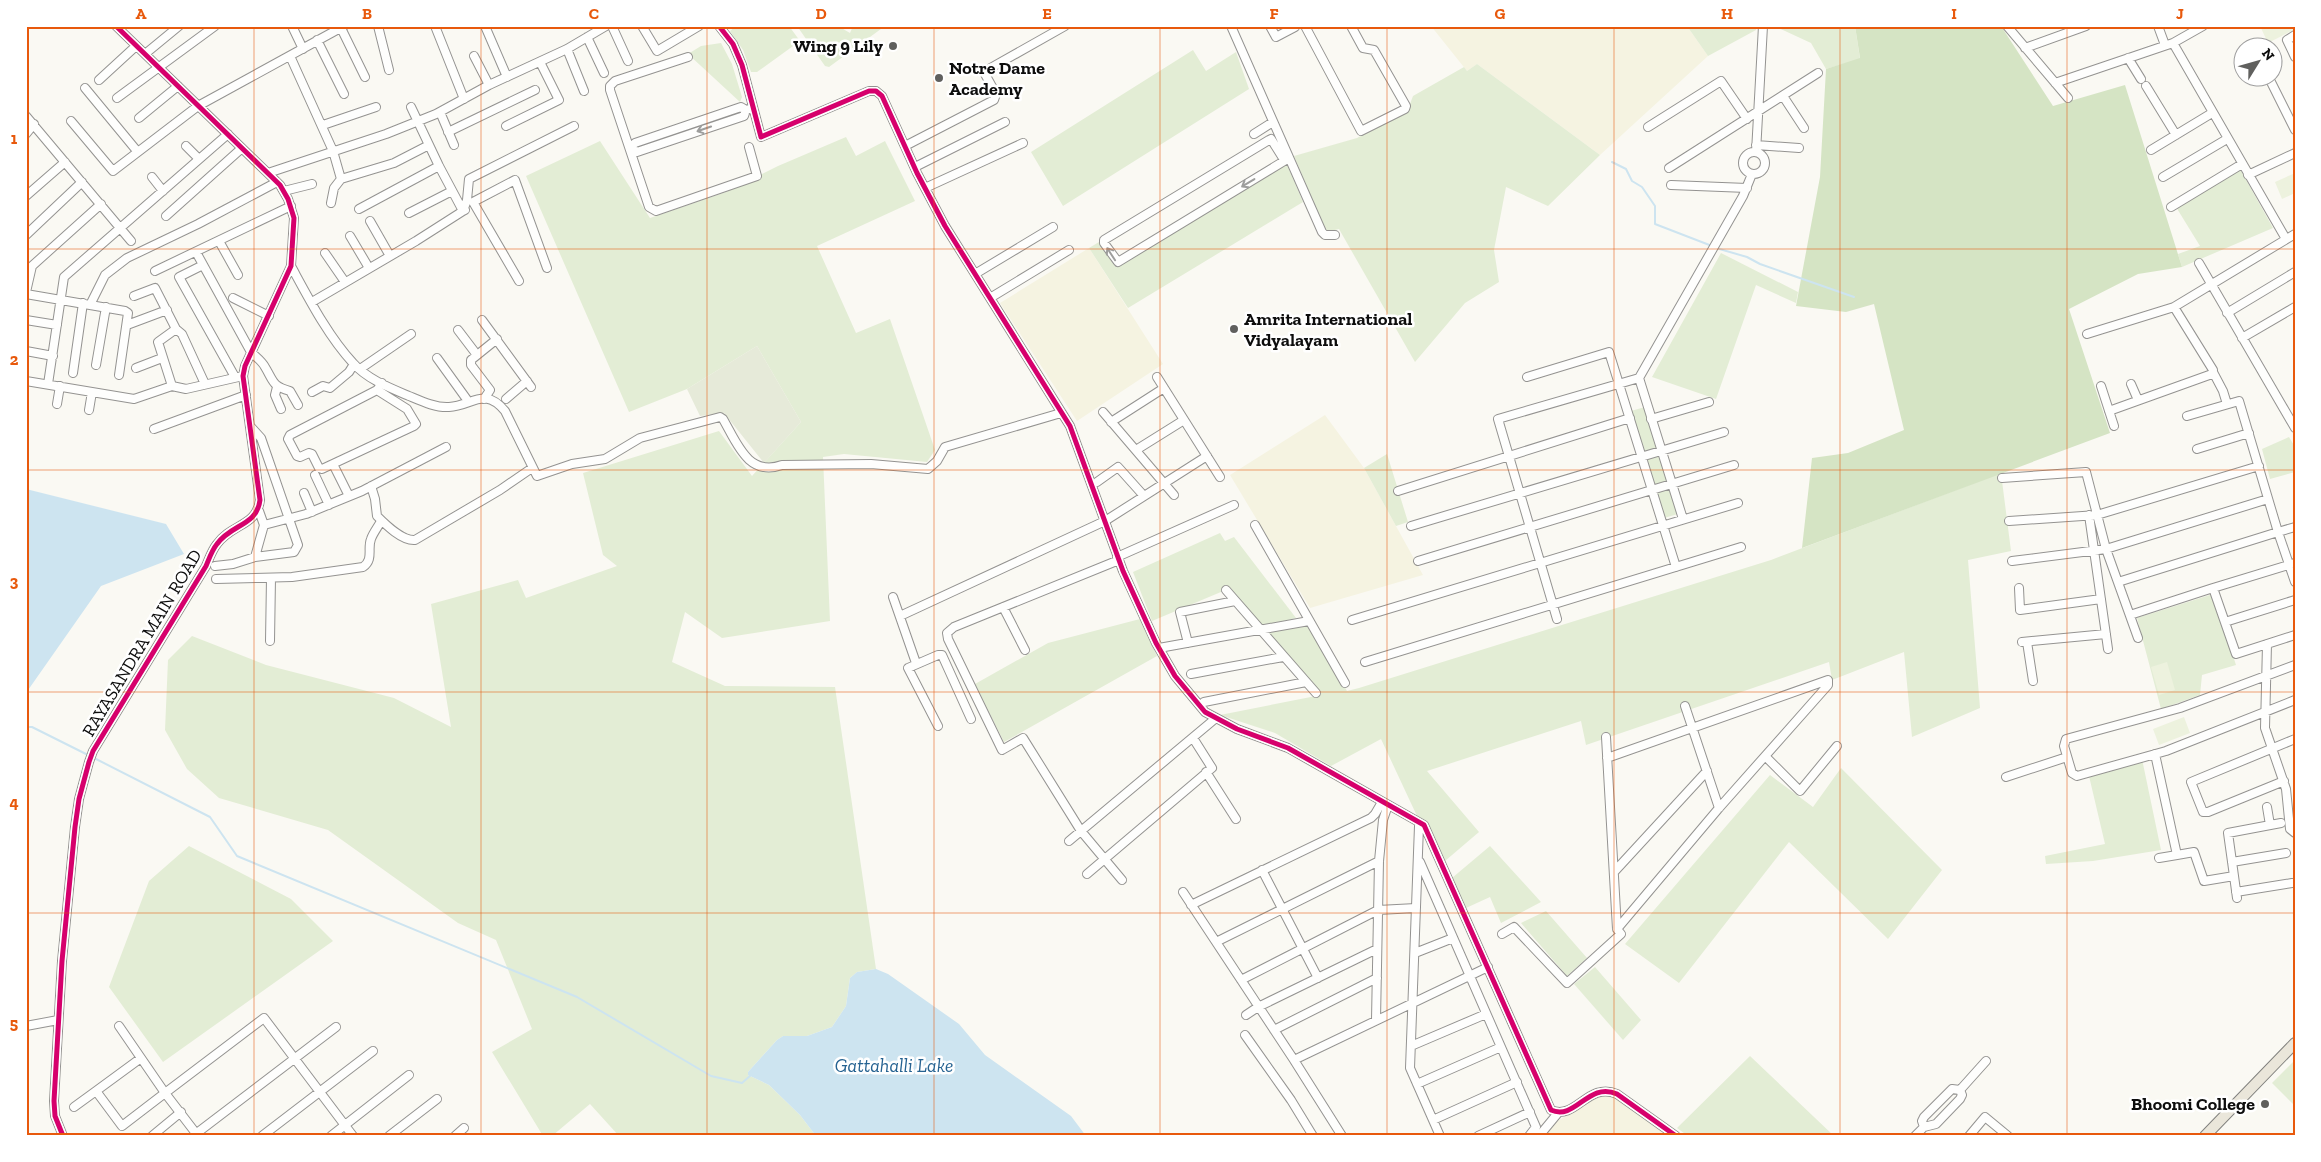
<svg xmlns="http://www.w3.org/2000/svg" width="2321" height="1162" font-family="'Zilla Slab',serif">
  <rect width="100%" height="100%" fill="#faf9f3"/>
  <path fill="#f5f3e1" d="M1431 26H1687L1708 56 1600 155 1477 64 1467 71Z
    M1089 248 1163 364 1077 421 1000 303Z
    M1325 415 1364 468 1423 575 1310 608 1230 475Z
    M1602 1094 1612 1096 1670 1136H1544L1556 1122Z"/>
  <path fill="#e3edd5" d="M736 26H789L800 41 757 72H751L743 50 730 31Z
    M797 26H838L850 33 853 26H885L829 67 825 66Z
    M1687 26H1756V30L1708 56Z
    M1774 26H1855L1860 59 1826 69 1811 43Z
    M721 43 732 64 742 97 740 102 688 54 701 46Z
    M1193 50 1206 71 1236 52 1249 89 1063 206 1031 152Z
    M1477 64 1600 155 1548 206 1506 187 1494 250 1499 282 1465 303 1415 362 1339 229 1326 232 1294 156 1357 138 1407 112 1413 96 1464 67 1467 71Z
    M846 137 856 156 885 141 915 201 817 246 856 333 890 319 935 450 927 462 844 454 823 457 830 621 722 638 685 612 672 662 725 686 835 687 876 969 857 972 850 978 846 1006 832 1027 807 1036H783L777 1040 748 1072V1075L769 1085 800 1115 816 1136H619L590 1104 552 1136H543L492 1052 532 1029 496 940 458 923 328 830 219 798 187 769 165 730 168 660 192 636 266 665 394 698 451 727 431 604 518 580 526 598 617 566 603 555 583 473 719 431 752 476 801 422 757 346 687 389 629 412 526 176 600 141 650 218 726 192 778 166Z
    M1286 162 1303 202 1128 308 1089 248 1099 242 1115 266Z
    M2240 169 2273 228 2182 267 2178 254 2200 246 2176 207Z
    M1721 253 1798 292 1796 303 1756 285 1716 399 1652 377Z
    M1645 407 1678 514 1664 518 1631 411Z
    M2289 437 2295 447V472L2270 479 2262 449Z
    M1387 454 1408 522 1396 526 1364 468Z
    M2001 473 2011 551 1968 560 1980 708 1912 737 1904 652 1832 680 1829 662 1586 745 1581 721 1427 771 1479 832 1445 861 1427 821 1417 816 1381 739 1331 766 1275 733 1220 715 1321 695 1266 633 1309 626 1347 691 1359 688 1771 560Z
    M1220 533 1225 541 1234 537 1296 618 1260 627 1228 589 1152 621 1133 572Z
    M2213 594 2236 665 2202 675 2200 695 2161 709 2137 618Z
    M1140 619 1157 656 1004 742 975 684 1048 643Z
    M2142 759 2161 850 2093 861 2046 864 2045 856 2105 844 2089 776Z
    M1841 768 1942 870 1888 939 1789 842 1679 983 1625 944 1770 775 1813 807Z
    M189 846 291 899 333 941 163 1062 109 987 149 881Z
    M1490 846 1541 902 1501 923 1490 897 1466 908 1452 878Z
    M1546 911 1587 958 1567 976 1521 923Z
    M1595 967 1641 1020 1623 1040 1574 984Z
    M1750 1056 1834 1136H1688L1677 1128Z
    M2294 1061 2295 1062V1106L2272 1083Z"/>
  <path fill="#d5e4c4" d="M1855 26H2001L2053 106 2125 85 2182 267 2138 274 2069 309 2110 433 1802 548 1812 458 1848 453 1904 430 1874 304 1846 312 1796 306 1820 177 1826 69 1860 58Z"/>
  <path fill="#e6ead9" d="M757 346 801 422 764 463 724 413 700 416 687 389Z"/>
  <path fill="#edf2de" d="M2260 26H2295V29L2268 43Z
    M2295 173V193L2282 199 2275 182Z
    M2167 662 2175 690 2159 695 2151 667Z
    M2184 717 2190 733 2159 745 2153 729Z"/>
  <path fill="#cde4f0" d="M26 489 166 524 184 554 101 586 26 693Z
    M876 969 888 974 959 1024 985 1055 1071 1116 1086 1136H816L800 1115 769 1085 748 1075V1072L777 1040 783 1036H807L832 1027 846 1006 850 978 857 972Z"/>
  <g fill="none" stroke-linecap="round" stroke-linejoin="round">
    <path stroke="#cde4f0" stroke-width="2" d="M1612 162 1626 169 1632 181 1642 187 1655 206V224L1712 246
      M1716 248 1747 257 1760 264 1854 297
      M26 727H32L86 754
      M96 759 210 817 237 856 577 997 711 1076 742 1083 751 1075"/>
    <g stroke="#949391" stroke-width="10">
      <path id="minor" d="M292 26 303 49
        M378 26 389 70
        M435 26 464 99
        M485 26 507 77
        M612 26 628 61
        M642 26 657 51 699 26
        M719 26 733 44 742 65 761 137 869 91H876L882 96 917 173 945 226 1070 426 1123 571 1156 643 1175 676 1205 712 1237 729 1288 748 1424 825 1551 1110C1576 1121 1588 1081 1617 1094L1676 1136
        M1231 26 1322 232 1325 235H1335
        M1270 26 1276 37 1295 27
        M1305 26 1361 131 1405 109 1406 106 1374 50 1363 48 1351 26
        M2007 26 2068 98
        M2158 26 2165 45
        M2203 26 2173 43 2286 239
        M341 28 365 77
        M2295 35 2287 40 2295 57
        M587 37 604 73
        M317 40 344 94
        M2025 48 2086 26
        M567 49 584 91
        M145 54 179 26
        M290 56 333 151 341 179 394 163 429 145
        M474 56 489 85
        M688 57 615 81 610 86V90L649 207 656 211 757 176 749 147
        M2128 58 2141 79
        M2269 78 2295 130
        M99 80 136 46
        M2055 83 2173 43
        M2146 86 2176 135
        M85 88 137 151
        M1783 96 1804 128
        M117 98 215 26
        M411 107 439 166 463 211 465 210
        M746 110 744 116 637 152 630 148 635 143 741 107 746 110 753 108
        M440 112 454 145
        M26 116 131 241
        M139 118 178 86
        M71 121 113 171 198 106 344 26
        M323 125 376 107
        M506 126 559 100 540 62
        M1648 127 1721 81 1747 119
        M448 132 535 90
        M26 134 34 124
        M1254 134 1273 122
        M1756 145 1799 148
        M186 146 199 159
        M905 146 994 100 996 94 985 74 987 70 1065 26
        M2151 150 2212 113
        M1756 152 1763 26
        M1743 163a11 11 0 1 1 22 0a11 11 0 1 1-22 0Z
        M1288 155 1283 158 1271 139 1269 140 1104 240V243L1118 262 1289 158
        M915 167 1005 122
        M1669 168 1818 73
        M268 173 386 134 436 114 489 85 567 49 606 26
        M2248 175 2295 153
        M152 177 163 191
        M2163 177 2227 139
        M1671 185 1747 188
        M925 188 1023 143
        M284 191 312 184
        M26 196 65 162
        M331 203 334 188 341 179
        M2171 207 2242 164
        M359 209 439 166
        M409 213 452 191
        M166 216 242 148
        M370 221 390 256
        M26 235 82 182
        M350 236 369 268
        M219 241 238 275
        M196 252 251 352C256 357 262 361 265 367 274 382 272 386 290 391L298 405
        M325 253 345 282
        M2199 263 2295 428
        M203 265 179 277 235 377
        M291 266C309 299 328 336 353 363 367 379 390 388 409 396 421 401 436 408 449 407 472 406 484 386 505 411L537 476 572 464 605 459 640 438 720 417 723 419C737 443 748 477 782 465L871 464 928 469 937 461 945 447 1061 413
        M155 271 291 206
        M975 274 1053 227
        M519 281 473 202 515 180 547 268
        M26 292 32 266 101 204
        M26 294 125 311 128 313 119 375
        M134 296 155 288 176 329 158 342 172 386
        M233 298 269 316
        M990 298 1069 250
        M312 302 416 241 463 211 467 200 469 179 574 126
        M90 305 105 275 127 258 198 224 277 182
        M2227 313 2295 272
        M26 320 57 325
        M482 320 531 387
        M127 325 167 310
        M176 329 182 334 205 384
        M458 330 477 355
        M2087 334 2174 307
        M2242 338 2295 307
        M26 351 53 356
        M437 358 468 401
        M96 365 106 307
        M136 368 162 358
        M360 369 411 334
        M2213 372 2223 391 2227 404
        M73 373 83 303
        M1157 377 1220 477
        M1527 377 1609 352 1676 567
        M1639 378 1683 519
        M26 381 134 399 172 386 186 389 243 376
        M48 384 64 277 228 134
        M2131 384 2138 400
        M2101 386 2114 426
        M277 387 275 395 281 409
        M377 390 407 409 416 424 414 426 322 469 319 468 312 454 309 453 300 457 297 456 288 439 290 435 377 390 382 383
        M312 392 323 386 330 388 349 372 354 364
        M484 399 490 390 471 365V360L497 339
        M506 399 527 381
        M57 404 60 386
        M89 410 92 392
        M2109 411 2212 374 2213 370 2174 307 2295 234
        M1103 412 1174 495
        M2187 416 2239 401 2278 532 2295 527
        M1651 419 1709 402
        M1111 422 1164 388
        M154 429 246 395
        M2197 449 2249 433
        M1136 450 1184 420
        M335 468 349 496
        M315 475 329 505
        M2002 478 2086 472 2106 549 2138 638
        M1097 482 1118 467 1144 496
        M371 486 375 499 377 516C386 525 402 541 415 540L500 490 532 468
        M1398 491 1630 418
        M304 493 312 512
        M2089 515 2108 649
        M2009 521 2097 515 2259 466
        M264 525 306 514 362 491 446 447
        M1255 525 1345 683
        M1411 526 1724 432
        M255 557 264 525 259 511
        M1117 557 1234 505
        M1119 560 954 627 947 633 948 639 1002 750 1023 738 1081 831 1122 880
        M1418 561 1734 465
        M2012 561 2106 549 2268 499
        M215 566 233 564 255 557 294 552 298 545 261 438 251 427
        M216 579 292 577 363 567C374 559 367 549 371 539 373 533 378 527 381 521
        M2118 582 2278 532 2295 582
        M2019 588 2020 610 2101 599
        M2213 588 2295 563
        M1226 590 1316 693
        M893 597 916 663
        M1003 607 1025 650
        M2130 615 2213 588 2236 654 2295 635
        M900 616 1105 521 1207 456
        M1557 619 1498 419 1639 378 1743 196 1752 174
        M1352 620 1738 503
        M2225 622 2295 600
        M270 641 271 578
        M2022 642 2106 634
        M2027 642 2033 681
        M1188 643 1180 612 1235 601
        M2267 644 2265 728 2286 789 2290 829 2295 833
        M1159 648 1309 621
        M1365 662 1741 547
        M2295 665 2180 708 2066 739 2064 746 2072 773 2077 776 2166 751 2295 700
        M1191 674 1283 657
        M1204 702 1306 682
        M1685 706 1719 808
        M938 726 908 668 938 655H942L971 719
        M2155 754 2177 855 2194 852 2204 881 2234 876 2237 898
        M1765 756 1800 791 1837 746
        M1607 758 1828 680V685L1719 808 1617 929
        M1206 772 1236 819
        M2006 777 2067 757
        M2284 781 2208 812H2203L2191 782 2295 739
        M2267 807 2270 825
        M1419 826 1410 1068 1440 1136
        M1069 841 1216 718
        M2159 858 2177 855
        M1420 862 1536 1127 1529 1136
        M2232 862 2286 853
        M1262 870 1318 978
        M1614 872 1707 771
        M1087 874 1212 768 1193 738
        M2234 876 2228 833 2281 823
        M1183 892 1294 1060
        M2236 892 2292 883
        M1191 905 1371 818 1375 814 1382 802
        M1502 934 1514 927 1567 983 1621 934 1617 929 1606 737
        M1216 942 1379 861
        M1415 953 1453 938
        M1241 980 1378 910 1416 908
        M1246 1015 1258 1007 1377 949
        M1376 1020 1379 861 1383 820 1388 805
        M26 1026 58 1020
        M1274 1030 1377 978
        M1245 1035 1291 1100 1313 1136
        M1411 1046 1486 1014
        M1417 1084 1501 1047
        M96 1091 141 1058
        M74 1107 96 1091 122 1126 165 1093 119 1026
        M1433 1120 1517 1082
        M1924 1127 1922 1121 1924 1117 1952 1089 1960 1090
        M63 1136 55 1116 54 1101 62 961 75 827 79 799 89 762 93 751 206 566C209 559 212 550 217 544 231 524 257 526 260 500L243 376 245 366 291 266 294 218 288 199 280 185 116 26
        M152 1136 181 1112
        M193 1136 336 1027
        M198 1136 165 1093 264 1018 353 1136
        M262 1136 373 1051
        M331 1136 409 1075
        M389 1136 437 1099
        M455 1136 464 1128
        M1342 1136 1294 1060 1488 967
        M1478 1136 1530 1112
        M1539 1136 1558 1113
        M1915 1136 1924 1127 1936 1124 1960 1099 1962 1095 1960 1090 1986 1061
        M1969 1136 1985 1117 2008 1136"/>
    </g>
    <g stroke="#81817e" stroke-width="12">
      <path id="major" d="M2205 1136 2295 1043"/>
    </g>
    <use href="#minor" stroke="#fefefd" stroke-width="8"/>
    <use href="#major" stroke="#eae6da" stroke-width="10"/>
    <g stroke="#fff" stroke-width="8">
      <path id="cycleway" d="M719 26 733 44 742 65 761 137 869 91H876L882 96 917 173 945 226 1070 426 1123 571 1156 643 1175 676 1205 712 1237 729 1288 748 1424 825 1551 1110C1576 1121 1588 1081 1617 1094L1676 1136
        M63 1136 55 1116 54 1101 62 961 75 827 79 799 89 762 93 751 206 566C209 559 212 550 217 544 231 524 257 526 260 500L243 376 245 366 291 266 294 218 288 199 280 185 116 26"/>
    </g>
    <use href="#cycleway" stroke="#d6006c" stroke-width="5"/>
  </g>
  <defs><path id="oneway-shaft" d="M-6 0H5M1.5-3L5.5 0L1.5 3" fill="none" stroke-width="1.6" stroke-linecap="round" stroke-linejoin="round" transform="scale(1.25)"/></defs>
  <g stroke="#9e9e9d">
    <use href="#oneway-shaft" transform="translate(704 129) rotate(161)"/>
    <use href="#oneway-shaft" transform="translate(1248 183) rotate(149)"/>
    <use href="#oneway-shaft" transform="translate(1111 254) rotate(-123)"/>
  </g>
  <path fill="none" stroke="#e8590c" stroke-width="1" stroke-opacity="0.55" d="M254 26V1136M481 26V1136M707 26V1136M934 26V1136M1160 26V1136M1387 26V1136M1614 26V1136M1840 26V1136M2067 26V1136M26 249H2295M26 470H2295M26 692H2295M26 913H2295"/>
  <g fill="#60605e" stroke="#fff" stroke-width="2">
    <circle cx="893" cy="46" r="5"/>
    <circle cx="939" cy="78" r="5"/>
    <circle cx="1234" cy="329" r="5"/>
    <circle cx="2265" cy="1104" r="5"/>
  </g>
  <g text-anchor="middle" stroke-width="5" stroke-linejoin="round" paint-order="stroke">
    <g font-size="18" font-weight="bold" fill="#0d0d0d" stroke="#fff" text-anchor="end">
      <text x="883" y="52">Wing 9 Lily</text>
      <text x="949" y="74" text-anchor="start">Notre Dame<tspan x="949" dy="21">Academy</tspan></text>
      <text x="1244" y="325" text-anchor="start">Amrita International<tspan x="1244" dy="21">Vidyalayam</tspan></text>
      <text x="2255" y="1110">Bhoomi College</text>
    </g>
    <g font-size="18" fill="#0d0d0d" stroke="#fff">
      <text transform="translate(142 643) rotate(-59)" y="6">RAYASANDRA MAIN ROAD</text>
    </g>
    <g font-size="19" font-style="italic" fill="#256291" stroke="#fff">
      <text x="894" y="1072">Gattahalli Lake</text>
    </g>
  </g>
  <rect width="2321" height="1162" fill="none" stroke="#ffffff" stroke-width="55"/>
  <g transform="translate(2258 62) rotate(53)"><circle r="24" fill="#ffffff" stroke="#9e9e9e"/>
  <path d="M0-4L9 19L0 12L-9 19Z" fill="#60605e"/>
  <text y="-8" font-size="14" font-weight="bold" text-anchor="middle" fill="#0d0d0d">N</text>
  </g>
  <rect x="28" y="28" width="2266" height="1106" fill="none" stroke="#e8590c" stroke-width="2"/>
  <g font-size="16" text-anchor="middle" font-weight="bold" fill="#e8590c">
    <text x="141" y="19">A</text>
    <text x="367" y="19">B</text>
    <text x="594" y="19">C</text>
    <text x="821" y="19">D</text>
    <text x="1047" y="19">E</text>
    <text x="1274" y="19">F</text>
    <text x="1500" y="19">G</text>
    <text x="1727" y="19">H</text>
    <text x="1954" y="19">I</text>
    <text x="2180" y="19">J</text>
    <text x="14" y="144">1</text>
    <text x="14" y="365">2</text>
    <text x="14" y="587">3</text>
    <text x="14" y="808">4</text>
    <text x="14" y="1029">5</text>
  </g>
</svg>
